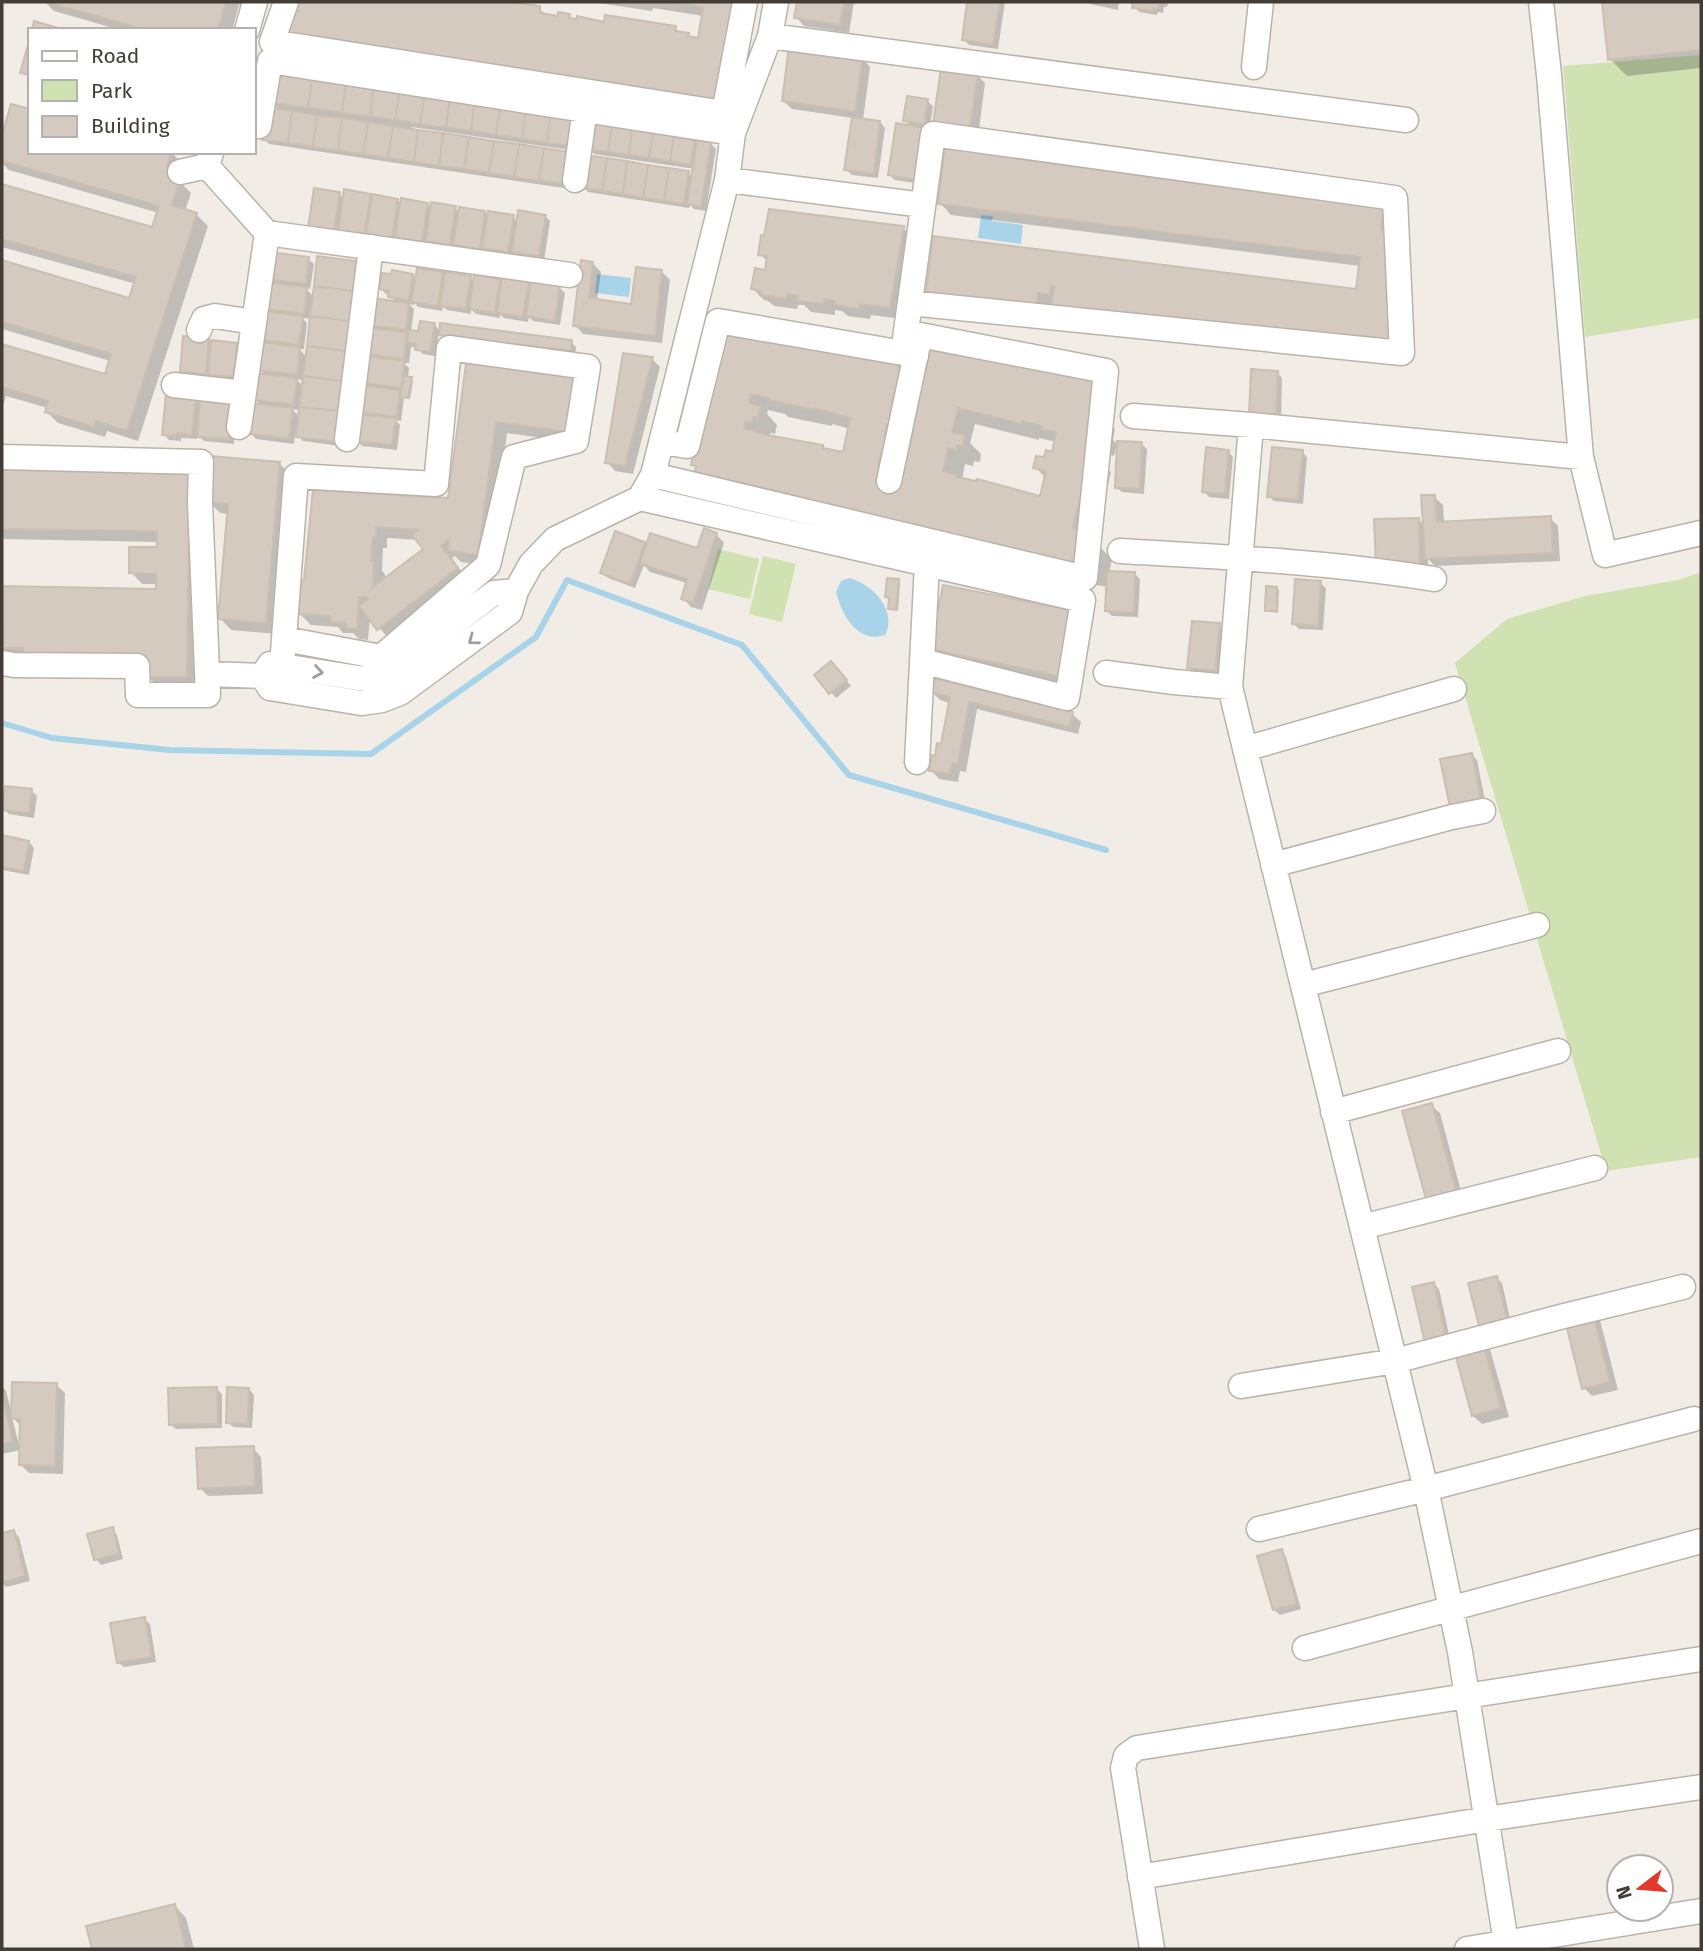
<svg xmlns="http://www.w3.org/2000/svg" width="1703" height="1951" font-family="'Fira Sans',sans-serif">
  <rect width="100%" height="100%" fill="#f1ede6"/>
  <path fill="#d0e1b2" d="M1701 55V318L1585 337 1563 66Z
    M718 549 759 559 750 599 708 589Z
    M763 556 796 564 782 622 749 614Z
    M1701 572V1157L1606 1171 1455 663 1507 619 1585 596 1678 580Z"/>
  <path fill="#a8d3e8" d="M981 215 993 216 992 221 1023 225 1021 244 978 238Z
    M597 274 631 278 629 297 595 293Z
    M849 578C872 584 898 610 885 635 857 644 842 615 836 592L841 581Z"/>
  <path fill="#0003" fill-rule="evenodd" d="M45 2H240L232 30H120L54 11Z
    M300 2H499L539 8 547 16 560 18 569 16 573 20 605 24 675 28 681 33 688 34 692 39 699 40 703 16 653 8 652 11 591 2H746L729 114 292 28 299 11Z
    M799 2H854L849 33 804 26 796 17Z
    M969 2H1005L998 49 969 45 963 39Z
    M1088 2H1119L1118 10 1090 4Z
    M1127 2H1168L1167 7H1164L1163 13 1158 12 1157 15 1139 12 1134 5Z
    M1604 2H1701V68L1627 76 1610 59Z
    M862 58 870 67 863 120 880 122 885 128 878 178 852 175 846 169 853 118 792 109 783 101Z
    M977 75 985 83 978 137 944 132Z
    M348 84 576 116 577 151 412 127 411 130 569 154 570 189 269 144 264 139 281 111 272 102Z
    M927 101 933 106 922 184 895 180 889 175 912 127 905 121Z
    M12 106 30 152H171L182 163V184L191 193 185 211 197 215 208 226 138 441 107 431 105 437 58 423 47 412 48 408 6 396 2 409V346L106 376 110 361 2 329V262L130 300 136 284 2 247V186L153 229 159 213 9 170 2 163V142Z
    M701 138 700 142 711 144 716 149 706 211 694 209 690 205 689 208 588 192 583 187 688 173 693 178 695 169 594 154 589 148Z
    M339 194 344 199 370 195 373 199 397 200 402 204H428L432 209 455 208 460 213 484 212 489 216 513 217 518 222 545 216 550 221 544 261 519 257 514 252 513 256 489 253 485 249V253L460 249 456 245 455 249 433 245 428 241 427 246 402 242 398 238 397 244 315 233Z
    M940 203 1383 204 1403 343 1049 304 1047 317 934 238 1357 291 1360 266 951 215Z
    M903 228 914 239 901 319 871 315 870 319 848 316 842 311 835 310V315L811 312 804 305H798L797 309 774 306 768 301 764 300 753 289 766 272 768 262 760 254Z
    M308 259 314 264 310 289 305 288 314 297 361 268 340 446 303 441 295 434 294 444 256 439 251 433 262 406 255 399 266 375 259 369 267 345 262 339 271 314 266 309 274 285 268 278ZM302 318 312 319 307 357 299 349H304L307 323ZM296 379 304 380V387ZM291 409 301 410 300 417Z
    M592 263 601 272 597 301 633 305 662 272 670 280 662 343 583 334 575 325Z
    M442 274 446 278H470L475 283 499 281 503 284 528 283 532 288 559 287 565 293 560 325 533 321 529 317 528 322 504 318 500 314V318L476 314 471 309V314L447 310 443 306 442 311 418 307 414 302V305L409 304 414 309 411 332 419 333 434 324 441 332 571 342 576 347 575 356 446 339 439 332 435 356 423 354 417 348 411 347 409 363H404L409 368 408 378 413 381 410 399 404 398 401 421 395 420 400 425 397 450 362 446 357 440 366 416 361 411 371 388 366 382 373 359 368 354 376 330 370 324 396 303 390 295 386 294 381 289 412 275 416 279Z
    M208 340 212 345 236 344 241 350 239 381 215 379 211 375 210 378 187 376 181 371Z
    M468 359 580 443 507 433 489 566 461 562 455 556 452 558 468 581 390 640 370 617 368 640 359 639 353 633H343L338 627 311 625 300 614 305 582 315 491 450 500ZM387 538 418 540 425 550 385 580V574L382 571 383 548H387Z
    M652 359 660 367 633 474 615 471 607 462Z
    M869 362 899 365 916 383 917 397 1099 379 1117 396 1112 418 1109 422 1115 429 1113 440 1117 444 1114 456 1110 455 1107 469 1111 472 1108 485 1104 484 1095 542 1112 559 1109 573 1135 574 1140 579 1138 617 1112 616 1107 611 1108 587 1097 585 1093 581 697 468 693 464 700 454 706 403ZM916 400 920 404 916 422 912 421ZM768 410 785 414 788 417 832 426V424L850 429 844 454 825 450 822 447 770 437V433L775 434 777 425 767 414ZM975 424 1039 440V438L1056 442 1053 454 1035 467 1046 478 1041 498 962 480 965 464 973 466 974 461 980 462 981 454 970 443ZM910 431 914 434 910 451H902ZM904 461 907 464 904 481 900 480Z
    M1277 372 1282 378 1281 421 1257 420Z
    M195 398 201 404 237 408 234 444 204 441 197 435V439L181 438V441L169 440 164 434Z
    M1141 444 1147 449 1144 494 1122 492 1116 487Z
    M1228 451 1233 457 1229 499 1209 497 1204 491Z
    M1302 452 1307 457 1303 504 1274 501 1269 496Z
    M279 463 291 475 277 634 231 630 220 618 229 514 220 513 209 502Z
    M2 469 190 472 198 688H159L148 676 2 652V588L158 591V584H142L131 572 158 549V542L2 539Z
    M1434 497 1443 505 1444 523 1550 518 1558 526 1560 561 1435 566 1428 559V577H1386L1418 519 1425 526Z
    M716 534 724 543 702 610 691 607 683 598 687 583 650 572 644 565 635 588 608 578 602 572 644 543 647 546 698 550Z
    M898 581 900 583 898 611 890 608 889 599 887 597Z
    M1320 583 1326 588 1323 630 1299 629 1294 624Z
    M1277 588 1279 590 1278 613 1269 612 1267 610Z
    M1070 612 1069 686 943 660 932 649Z
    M1219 625 1224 630 1220 676 1194 673 1189 668Z
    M836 668 851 686 836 698 816 675Z
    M932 692 1072 714 1081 722 1078 734 977 709 966 772 960 771 958 782 939 779 931 770 943 746 950 703 940 700Z
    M1472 755 1477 760 1488 816 1454 817Z
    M32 791 37 796 34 818 9 814 3 809Z
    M2 837 29 842 34 848 29 875 2 870Z
    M1431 1105 1440 1113 1466 1210 1439 1217Z
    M1496 1278 1502 1283 1512 1328 1487 1334Z
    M1434 1284 1439 1289 1451 1344 1432 1348Z
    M1567 1317 1600 1320 1618 1390 1592 1396 1584 1388Z
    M1481 1340 1490 1349 1509 1417 1482 1424 1473 1416Z
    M56 1385 65 1393 63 1474 29 1473 21 1465V1450L2 1454V1386L6 1391 12 1414ZM12 1417 22 1427 20 1449Z
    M216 1388 222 1394V1428L176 1429 170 1424Z
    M249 1389 254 1395 252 1428 233 1427 228 1422Z
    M253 1448 261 1457 263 1494 208 1496 200 1488Z
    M112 1529 117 1535 123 1559 101 1565 96 1559Z
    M14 1532 19 1537 30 1581 6 1587 2 1583V1535Z
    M1281 1551 1286 1557 1301 1609 1280 1615 1274 1610Z
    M144 1619 150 1624 156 1662 124 1667 118 1662Z
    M175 1906 186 1918 194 1949H94L88 1927Z"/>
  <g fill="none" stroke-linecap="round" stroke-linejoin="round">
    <path stroke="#a8d3e8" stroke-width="6" d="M2 723 52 738 170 750 371 754 536 637 567 580 742 645 849 775 1106 850"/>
  </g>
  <path fill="#d4cabf" stroke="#cbbfb0" stroke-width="2" fill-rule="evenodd" d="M47 2H226L218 30H146Z
    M298 2H511L540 6V13L558 16V12L570 14 569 18 577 19V16L604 22 605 15 676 26 675 31 689 33 688 36 698 38 703 7 668 2H733L718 104 286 39 288 26H291L294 8 297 9Z
    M797 2H844L840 25 794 18Z
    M967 2H1000L993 45 962 40Z
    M1133 2H1162L1159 3 1158 9 1153 8V11L1132 8Z
    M1602 2H1701V50L1608 60Z
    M34 21 65 30H32Z
    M30 38V75L20 73Z
    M789 46 863 56 855 112 782 101Z
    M941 68 978 73 970 129 933 124Z
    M275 72 312 78 308 108 271 103Z
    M347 77 374 84 370 117 342 113Z
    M312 78 346 82 342 113 308 108Z
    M374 84 400 88 395 120 370 117Z
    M400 88 425 92 420 124 395 120Z
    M425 92 450 96 446 128 420 124Z
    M450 96 475 99 471 131 446 128Z
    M907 96 928 99 924 124 903 121Z
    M475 99 501 103 496 135 471 131Z
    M501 103 526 107 522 139 496 135Z
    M11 104 30 109V152H171L167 166 172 167 180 180 172 205 197 213 127 431 96 421 94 427 45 412 48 401 2 387V344L105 374 111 354 2 322V260L129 298 136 277 2 239V184L152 227 159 206 2 161V135Z
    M267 107 292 111 288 143 262 140Z
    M526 107 551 110 547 143 522 139Z
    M551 110 577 114 572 146 547 143Z
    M292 111 317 115 313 147 288 143Z
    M317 115 342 118 338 151 313 147Z
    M592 115 613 119 608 152 587 149Z
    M852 117 880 121 874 174 844 170Z
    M342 118 368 122 363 154 338 151Z
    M613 119 633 122 629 155 608 152Z
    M368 122 393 126 388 158 363 154Z
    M633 122 655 125 649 158 629 155Z
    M896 123 925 128 917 180 888 175Z
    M655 125 675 128 670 161 649 158Z
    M393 126 418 130 414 162 388 158Z
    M675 128 696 131 691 165 670 161Z
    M418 130 443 133 439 166 414 162Z
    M443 133 469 137 464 169 439 166Z
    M469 137 494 141 489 173 464 169Z
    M697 140 711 142 701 207 687 204Z
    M494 141 519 144 514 177 489 173Z
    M519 144 544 148 539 181 514 177Z
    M945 147 1384 203 1381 230 1388 231 1393 295 1389 329H1392L1391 345 1051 309 1054 287 1051 286 1050 295 1038 293 1036 307 926 293 933 236 1356 289 1360 257 938 204Z
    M544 148 570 152 565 184 539 181Z
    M586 155 607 158 602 191 581 188Z
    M607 158 627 161 623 194 602 191Z
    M627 161 648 165 643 198 623 194Z
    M648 165 669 168 664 201 643 198Z
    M669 168 689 171 684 204 664 201Z
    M314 188 340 192 334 232 308 228Z
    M344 189 371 194 364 236 338 232Z
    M372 194 398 199 392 239 366 235Z
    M401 198 428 203 422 242 395 237Z
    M431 202 456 206 450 245 426 241Z
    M459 207 485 211 480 249 453 245Z
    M769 209 904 226 890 308 860 304 859 309 835 305V301L824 299V304L797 301 798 296 787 294 786 299 760 295 761 291 751 289 755 268 765 270 767 256 758 255 761 235 764 236Z
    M518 210 546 215 539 256 512 252Z
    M488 211 514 215 508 252 482 248Z
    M269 252 309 257 306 284 266 279Z
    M317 256 357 261 353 291 314 286Z
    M581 260 593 262 589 298 631 304 636 267 662 270 655 336 573 326Z
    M417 268 443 272 438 306 411 302Z
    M392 270 413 274 409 301 388 297 389 291 379 289 382 273 391 274Z
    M445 272 471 276 466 309 440 306Z
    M474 275 500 279 495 313 469 309Z
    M502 278 529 282 523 317 497 313Z
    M531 281 560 286 555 321 526 316Z
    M267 282 307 287 304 314 264 309Z
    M314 286 353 291 350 321 310 316Z
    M372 298 409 303 406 330 369 325Z
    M264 311 303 316 299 345 260 340Z
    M310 316 350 321 346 351 307 346Z
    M420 321 435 323 430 352 415 350 416 344 407 343 409 330 418 331Z
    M440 323 572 340 571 351 439 335Z
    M722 327 868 360 869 357 900 364 898 371 901 379 898 392 894 393 892 404 894 411 892 423 887 424 885 433 888 441 885 453 881 454 878 463 881 471 902 479 906 462 902 461 904 449H909L913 432 908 431 911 419 915 420 919 402 914 401 917 389 921 391 931 345 1100 377 1084 498 1080 497 1073 528 1083 530 1089 571 693 480 696 466 691 465 694 451 698 452 699 448 695 447ZM751 394 769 398V400L815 410V408L850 418 843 452 823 448V445L757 433V431L744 429 746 422 752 423 753 417 758 418 761 406 749 403ZM958 408 1022 424V421L1042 426 1041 429 1056 432 1052 452 1046 450 1044 457 1036 456 1033 468 1046 471 1040 496 977 479 976 481 957 477V475L943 471 948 448 956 450 957 445 963 446 965 435 952 432Z
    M370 328 407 332 404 359 367 354Z
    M183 336 209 339 206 374 180 372Z
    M211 340 237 343 234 377 208 375Z
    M261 342 300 347 297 375 258 370Z
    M307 346 346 351 342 381 303 376Z
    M623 353 653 357 625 466 605 463Z
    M367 356 405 361 401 388 364 383Z
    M467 357 580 373 569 432 496 422 478 555 448 551 449 540 441 546 458 568 377 630 359 606 368 599 366 597H359L357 629 346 628V623L330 622V616L298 614 300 580H304L313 490 448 498ZM376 527 419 530 412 535 423 549 373 587 374 561H371L373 537H376Z
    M1251 369 1278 371 1276 417 1249 416Z
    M257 373 297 378 294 405 254 400Z
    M303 376 342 381 339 411 299 407Z
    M404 376 412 377 408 398 400 397Z
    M362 385 400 390 397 417 359 412Z
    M166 393 196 396 192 435 177 433 176 436 162 435Z
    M200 398 232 401 229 439 197 437Z
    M253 403 293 408 289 439 249 434Z
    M299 407 339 411 335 442 296 437Z
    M358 414 396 418 392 445 355 441Z
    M1117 441 1142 442 1140 489 1115 488Z
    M1206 447 1229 450 1225 494 1202 492Z
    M1272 447 1303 450 1298 500 1267 497Z
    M211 456 280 462 266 623 218 619 228 504 207 502Z
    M2 467 190 470 187 677H146V656L23 653V648H3L2 586 156 589V574L129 573V547H157V531L2 529Z
    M1421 495H1435L1437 522 1551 516 1553 553 1425 559Z
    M1419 518 1420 569 1376 570 1374 519Z
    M704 528 717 533 693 603 681 599 687 579 640 564 650 533 697 548Z
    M615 531 645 542 630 584 600 573Z
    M1107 571 1135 572 1134 613 1105 611Z
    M887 578 899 579 896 610 888 609 889 598 885 597Z
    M1295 579 1321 581 1318 626 1292 624Z
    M943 585 1071 610 1058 676 930 649Z
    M1266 586 1277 587V611H1265Z
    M1192 621 1220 623 1215 671 1187 668Z
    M831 661 847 680 829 694 814 675Z
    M933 678 1073 712 1070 727 969 702 958 764 952 763 950 774 929 771 932 755 935 756 937 743 941 744 950 697 930 692Z
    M1472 753 1483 811 1452 817 1440 759Z
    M5 786 32 789 29 813 2 810Z
    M2 835 29 841 24 871 2 867Z
    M1432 1103 1459 1201 1429 1210 1402 1111Z
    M1497 1276 1508 1323 1480 1329 1468 1283Z
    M1434 1282 1446 1339 1425 1343 1412 1287Z
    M1592 1309 1610 1382 1582 1389 1564 1316Z
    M1482 1338 1501 1408 1472 1416 1453 1346Z
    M12 1382 57 1383 55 1466 19 1465 20 1419 11 1418Z
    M217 1387 218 1424 169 1425 168 1388Z
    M227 1387 249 1388 248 1424 226 1423Z
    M2 1395 13 1442 2 1444Z
    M254 1446 255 1486 198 1489 196 1448Z
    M113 1527 119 1554 94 1560 87 1534Z
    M14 1530 25 1576 2 1582V1533Z
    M1282 1549 1297 1604 1273 1610 1257 1556Z
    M145 1617 152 1657 117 1663 110 1623Z
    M175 1904 186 1949H92L86 1926Z"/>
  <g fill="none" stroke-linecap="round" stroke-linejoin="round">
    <g stroke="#bbb3a9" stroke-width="27">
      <path id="minor" d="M286 2 272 42 724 113 745 2
        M1541 2 1549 75 1581 457 1605 555 1701 533
        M247 30 255 2
        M770 36 1406 120
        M1254 67 1261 2
        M259 126 270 61 733 133
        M207 166 267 233 570 275
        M180 172 207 166 211 153
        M575 180 585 109
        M727 180 923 205
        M199 330 204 319 215 316 254 322
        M903 353 933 134 1395 198 1402 353 910 303
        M174 385 244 393
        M1133 416 1251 425
        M239 427 267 233
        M347 439 371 247
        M662 442 687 446 718 321 903 353 916 356
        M2 457 201 462 200 503 208 695H138L137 666 14 665 2 663
        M653 475 1085 578 1106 371 920 335 889 481
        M640 498 1083 600 1067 698 922 661
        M1120 551C1225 557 1330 562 1434 579
        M516 591 494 593 391 671C380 677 372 679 358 678L270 664 262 676 270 688 361 703 382 700 400 693 510 612 516 591 531 564 555 539 640 498 653 475 727 180 733 133 770 36 776 2
        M282 666 296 476 436 484 449 348 588 367 576 441 514 457 488 565 381 657 284 639
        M1106 673 1174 682 1230 687
        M207 674 262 676
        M1245 749 1454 689
        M917 762 927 563
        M1273 865 1452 817 1483 811
        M1303 985 1537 925
        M1333 1112 1558 1051
        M1362 1227 1595 1168
        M1241 1386 1395 1361 1564 1316 1683 1287
        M1259 1529 1426 1489 1694 1419
        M1305 1648 1701 1541
        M1140 1877 1487 1819 1701 1787
        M1152 1949 1123 1768 1126 1756 1137 1748 1701 1659
        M1467 1949 1701 1911
        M1507 1949 1460 1652 1426 1489 1230 687 1251 425 1581 457"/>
    </g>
    <use href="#minor" stroke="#fff" stroke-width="24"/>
  </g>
  <defs><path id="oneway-chevron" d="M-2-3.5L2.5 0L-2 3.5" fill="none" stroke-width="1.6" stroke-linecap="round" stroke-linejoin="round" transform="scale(1.75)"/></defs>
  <g stroke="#a19e9a">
    <use href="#oneway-chevron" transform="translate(473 640) rotate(143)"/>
    <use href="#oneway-chevron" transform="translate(318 672) rotate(9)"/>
  </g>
  <rect width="1703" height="1951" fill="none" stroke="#433d36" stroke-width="7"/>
  <rect x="28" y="28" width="228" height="126" fill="#ffffff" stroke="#b4b1af" stroke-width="2"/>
  <rect x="42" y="51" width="35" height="10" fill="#ffffff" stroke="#b4b1af" stroke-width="2"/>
  <text x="91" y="63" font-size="21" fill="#433d36">Road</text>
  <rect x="42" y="80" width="35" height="21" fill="#d0e1b2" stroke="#b4b1af" stroke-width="2"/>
  <text x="91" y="98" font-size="21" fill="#433d36">Park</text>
  <rect x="42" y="116" width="35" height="21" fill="#d4cabf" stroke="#b4b1af" stroke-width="2"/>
  <text x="91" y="133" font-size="21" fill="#433d36">Building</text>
  <g transform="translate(1640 1888) rotate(254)"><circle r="33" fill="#ffffff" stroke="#b4b1af" stroke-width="2"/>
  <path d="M0-5L12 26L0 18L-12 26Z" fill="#e3382a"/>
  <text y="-10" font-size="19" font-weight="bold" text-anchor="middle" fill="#433d36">N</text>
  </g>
</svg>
